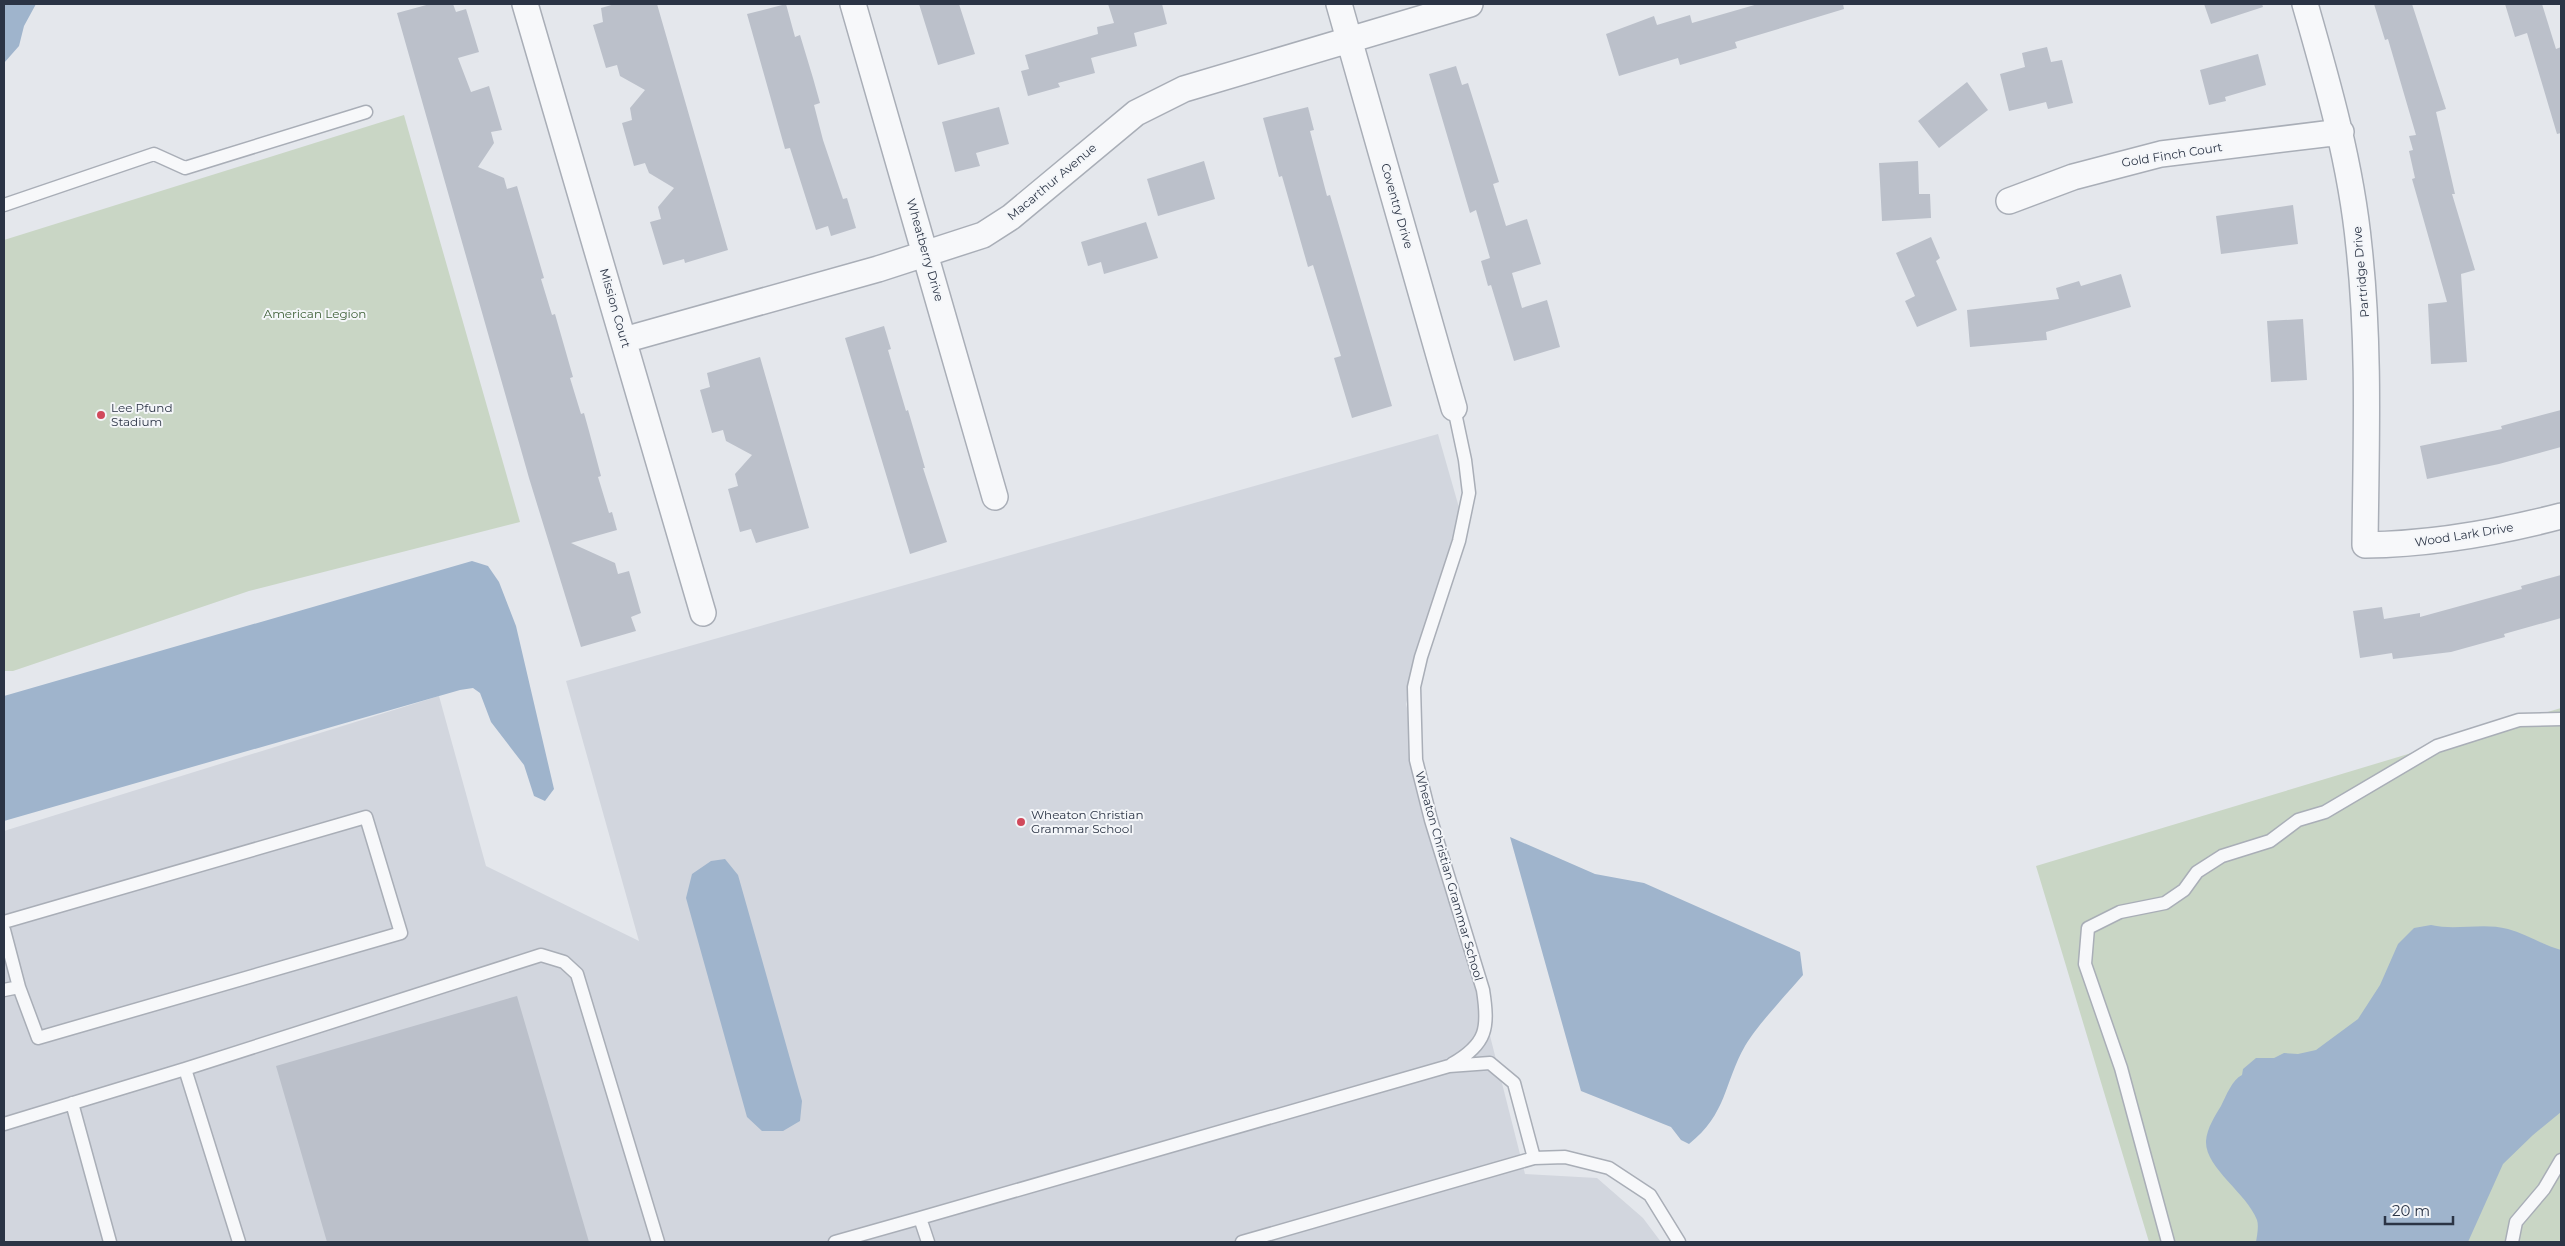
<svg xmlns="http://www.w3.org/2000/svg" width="2565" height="1246" font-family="Montserrat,sans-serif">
  <rect width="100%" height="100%" fill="#e4e7ec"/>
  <path fill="#d2d6de" d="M1438 434 1460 511 1406 704 1525 1174 1597 1178 1643 1218 1661 1242H4V831L439 696 486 866 639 941 566 681Z"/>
  <path fill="#c9d6c5" d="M404 115 520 522 249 591 13 671H4V240Z
    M2561 708V1242H2149L2036 866Z"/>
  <path fill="#9fb4cc" d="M4 4H36L24 26 19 46 4 63Z
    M472 561 488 566 499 582 516 626 554 789 545 801 534 796 524 765 491 722 480 693 473 688 460 690 4 821V696Z
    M1510 837 1595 874 1644 883 1800 952 1803 975C1786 995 1758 1024 1745 1046 1724 1083 1727 1114 1689 1144L1681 1140 1671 1127 1581 1091Z
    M725 859 738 875 802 1101 800 1121 783 1131H762L747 1117 686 898 692 874 711 861Z
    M2431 925C2457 931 2482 922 2508 929 2526 934 2543 945 2561 950V1112L2533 1135 2503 1164 2468 1242H2256C2257 1236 2259 1226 2257 1220 2247 1193 2205 1168 2206 1141 2207 1128 2215 1116 2221 1106 2226 1096 2232 1080 2242 1075L2243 1069 2256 1058H2274L2284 1053 2298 1054 2316 1050 2358 1019 2380 985 2398 944 2414 928Z"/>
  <path fill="#bbc0ca" d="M430 4H453L456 12 466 9 479 52 458 58 471 92 489 86 502 130 491 132 494 143 478 167 504 178 507 189 517 186 544 278 541 279 552 315 555 314 573 377 570 378 581 414 584 413 589 431 601 476 598 477 609 513 612 512 617 530 571 543 615 563 618 574 629 571 641 613 631 617 636 631 581 647 529 478 397 13Z
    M615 4H657L728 250 685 263 684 259 663 265 650 222 661 219 658 207 674 188 649 173 645 163 634 166 622 123 632 120 630 108 645 90 620 76 617 65 606 68 593 25 603 22 601 8Z
    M786 4 795 37 800 35 813 78 820 103 814 105 823 140 843 199 847 198 856 228 831 236 828 226 816 230 790 148 785 149 747 14Z
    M919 4H959L975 54 938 65Z
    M1108 4H1162L1167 24 1134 33 1137 46 1091 58 1095 73 1058 83 1060 87 1028 96 1021 71 1029 69 1025 55 1098 34 1097 27 1114 23Z
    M1758 4H1843L1844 9 1735 42 1737 48 1680 65 1678 58 1619 76 1606 34 1654 16 1657 25 1690 15 1692 23Z
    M2204 4H2262L2263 7 2211 24Z
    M2374 4H2412L2446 109 2436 112 2455 194H2452L2475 270 2461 274 2467 362 2431 364 2428 304 2447 302 2412 179 2415 178 2409 151 2413 150 2409 136 2416 135 2388 39 2385 40Z
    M2505 4H2542L2556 49 2561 47V133L2557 134 2527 33 2515 37Z
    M2047 47 2051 62 2062 60 2073 103 2048 109 2046 102 2009 111 2000 74 2025 67 2022 53Z
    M2258 54 2266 85 2225 97 2226 101 2209 105 2200 70Z
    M1456 66 1462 85 1468 83 1499 182 1493 184 1506 226 1527 219 1541 264 1512 273 1522 308 1547 300 1560 347 1514 361 1491 285 1488 286 1481 261 1490 258 1476 210 1470 213 1429 74Z
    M1967 82 1988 110 1939 148 1918 121Z
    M999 107 1009 144 976 153 980 166 955 172 942 122Z
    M1308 107 1314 130 1310 131 1327 196 1330 195 1392 406 1352 418 1334 358 1341 356 1313 265 1308 267 1282 176 1279 177 1263 118Z
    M1204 161 1215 199 1158 216 1147 179Z
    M1918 161 1919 194H1930L1931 218 1882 221 1879 163Z
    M2293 205 2298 244 2221 254 2216 216Z
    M1146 222 1158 258 1104 274 1101 262 1088 266 1081 242Z
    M1931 237 1940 258 1936 261 1957 310 1917 327 1905 301 1915 296 1896 253Z
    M2121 274 2131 307 2046 332 2047 340 1970 347 1967 310 2059 299 2056 288 2079 281 2081 286Z
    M2303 319 2307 380 2271 382 2267 321Z
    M884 326 891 349 888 350 906 411 908 410 925 468H923L947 542 910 554 845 338Z
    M760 357 809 528 756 543 751 529 740 532 728 489 738 486 735 474 752 455 726 441 723 430 712 433 700 390 710 387 707 373Z
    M2561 410V447L2499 464 2427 479 2420 446 2502 429 2501 426Z
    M2561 575V618L2504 634 2505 637 2451 652 2393 659 2392 653 2360 658 2353 611 2382 607 2384 619 2420 613V617L2522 589 2521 586Z
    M517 996 589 1242H327L276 1066Z"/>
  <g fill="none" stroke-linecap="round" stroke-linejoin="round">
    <g stroke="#a9aeb7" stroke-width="15">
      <path id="service" d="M4 205 154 154 185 168 366 112
        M4 922 366 817 401 933 38 1038 19 987
        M4 930 19 987 4 990
        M1452 1064C1487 1044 1489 1028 1483 990L1431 820 1416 760 1414 687 1421 657 1459 541 1469 493 1465 460 1454 408
        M185 1069 239 1242
        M72 1103 110 1242
        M4 1124 185 1069 541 955 564 962 577 974 658 1242
        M835 1242 920 1218
        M928 1242 920 1218 1449 1066 1490 1063 1514 1083 1534 1158
        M1242 1242 1534 1158 1565 1157 1609 1168 1650 1195 1679 1242
        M2168 1242 2121 1068 2085 964 2088 928 2120 912 2165 903 2184 890 2197 872 2222 856 2270 841 2298 820 2325 812 2437 746 2519 720 2561 719
        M2512 1242 2516 1222 2544 1189 2561 1160"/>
    </g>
    <g stroke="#a9aeb7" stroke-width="28">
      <path id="minor" d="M525 4 703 613
        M853 4 995 497
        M1339 4 1454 408
        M2305 4C2328 84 2351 164 2359 247 2370 346 2366 446 2365 545 2432 544 2496 533 2561 516
        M2009 201 2073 177 2161 154 2341 132
        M624 340 878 269 983 235 1011 217 1136 113 1184 89 1470 4"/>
    </g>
    <use href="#service" stroke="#f7f8fa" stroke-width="12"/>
    <use href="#minor" stroke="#f7f8fa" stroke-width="25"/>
  </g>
  <g fill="#d1495b" stroke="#f4f6f9" stroke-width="2">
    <circle cx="101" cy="415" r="5"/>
    <circle cx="1021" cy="822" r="5"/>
  </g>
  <g text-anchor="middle" stroke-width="4" stroke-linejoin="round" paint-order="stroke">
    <g font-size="12" fill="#2b3445" stroke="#f4f6f9">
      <text transform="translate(2172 155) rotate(-9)" y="4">Gold Finch Court</text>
      <text transform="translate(1052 182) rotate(-40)" y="4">Macarthur Avenue</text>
      <text transform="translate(1397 206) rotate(74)" y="4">Coventry Drive</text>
      <text transform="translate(925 250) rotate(74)" y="4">Wheatberry Drive</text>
      <text transform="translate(2361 272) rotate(-95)" y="4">Partridge Drive</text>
      <text transform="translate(615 308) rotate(74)" y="4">Mission Court</text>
      <text transform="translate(2464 535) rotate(-9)" y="4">Wood Lark Drive</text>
      <text transform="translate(1449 876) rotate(74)" y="4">Wheaton Christian Grammar School</text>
    </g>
    <g font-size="12" fill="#3f6138" stroke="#f4f6f9">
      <text x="315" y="318">American Legion</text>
    </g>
    <g font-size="12" fill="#2b3445" stroke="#f4f6f9" text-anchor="start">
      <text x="111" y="412">Lee Pfund<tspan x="111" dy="14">Stadium</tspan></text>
      <text x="1031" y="819">Wheaton Christian<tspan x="1031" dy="14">Grammar School</tspan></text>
    </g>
  </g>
  <rect width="2565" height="1246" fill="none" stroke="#2b3445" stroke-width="10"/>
  <path d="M2385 1216v8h68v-8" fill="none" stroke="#2b3445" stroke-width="2.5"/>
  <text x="2392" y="1216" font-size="15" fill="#2b3445" stroke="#f4f6f9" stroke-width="4" paint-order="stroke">20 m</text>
</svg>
